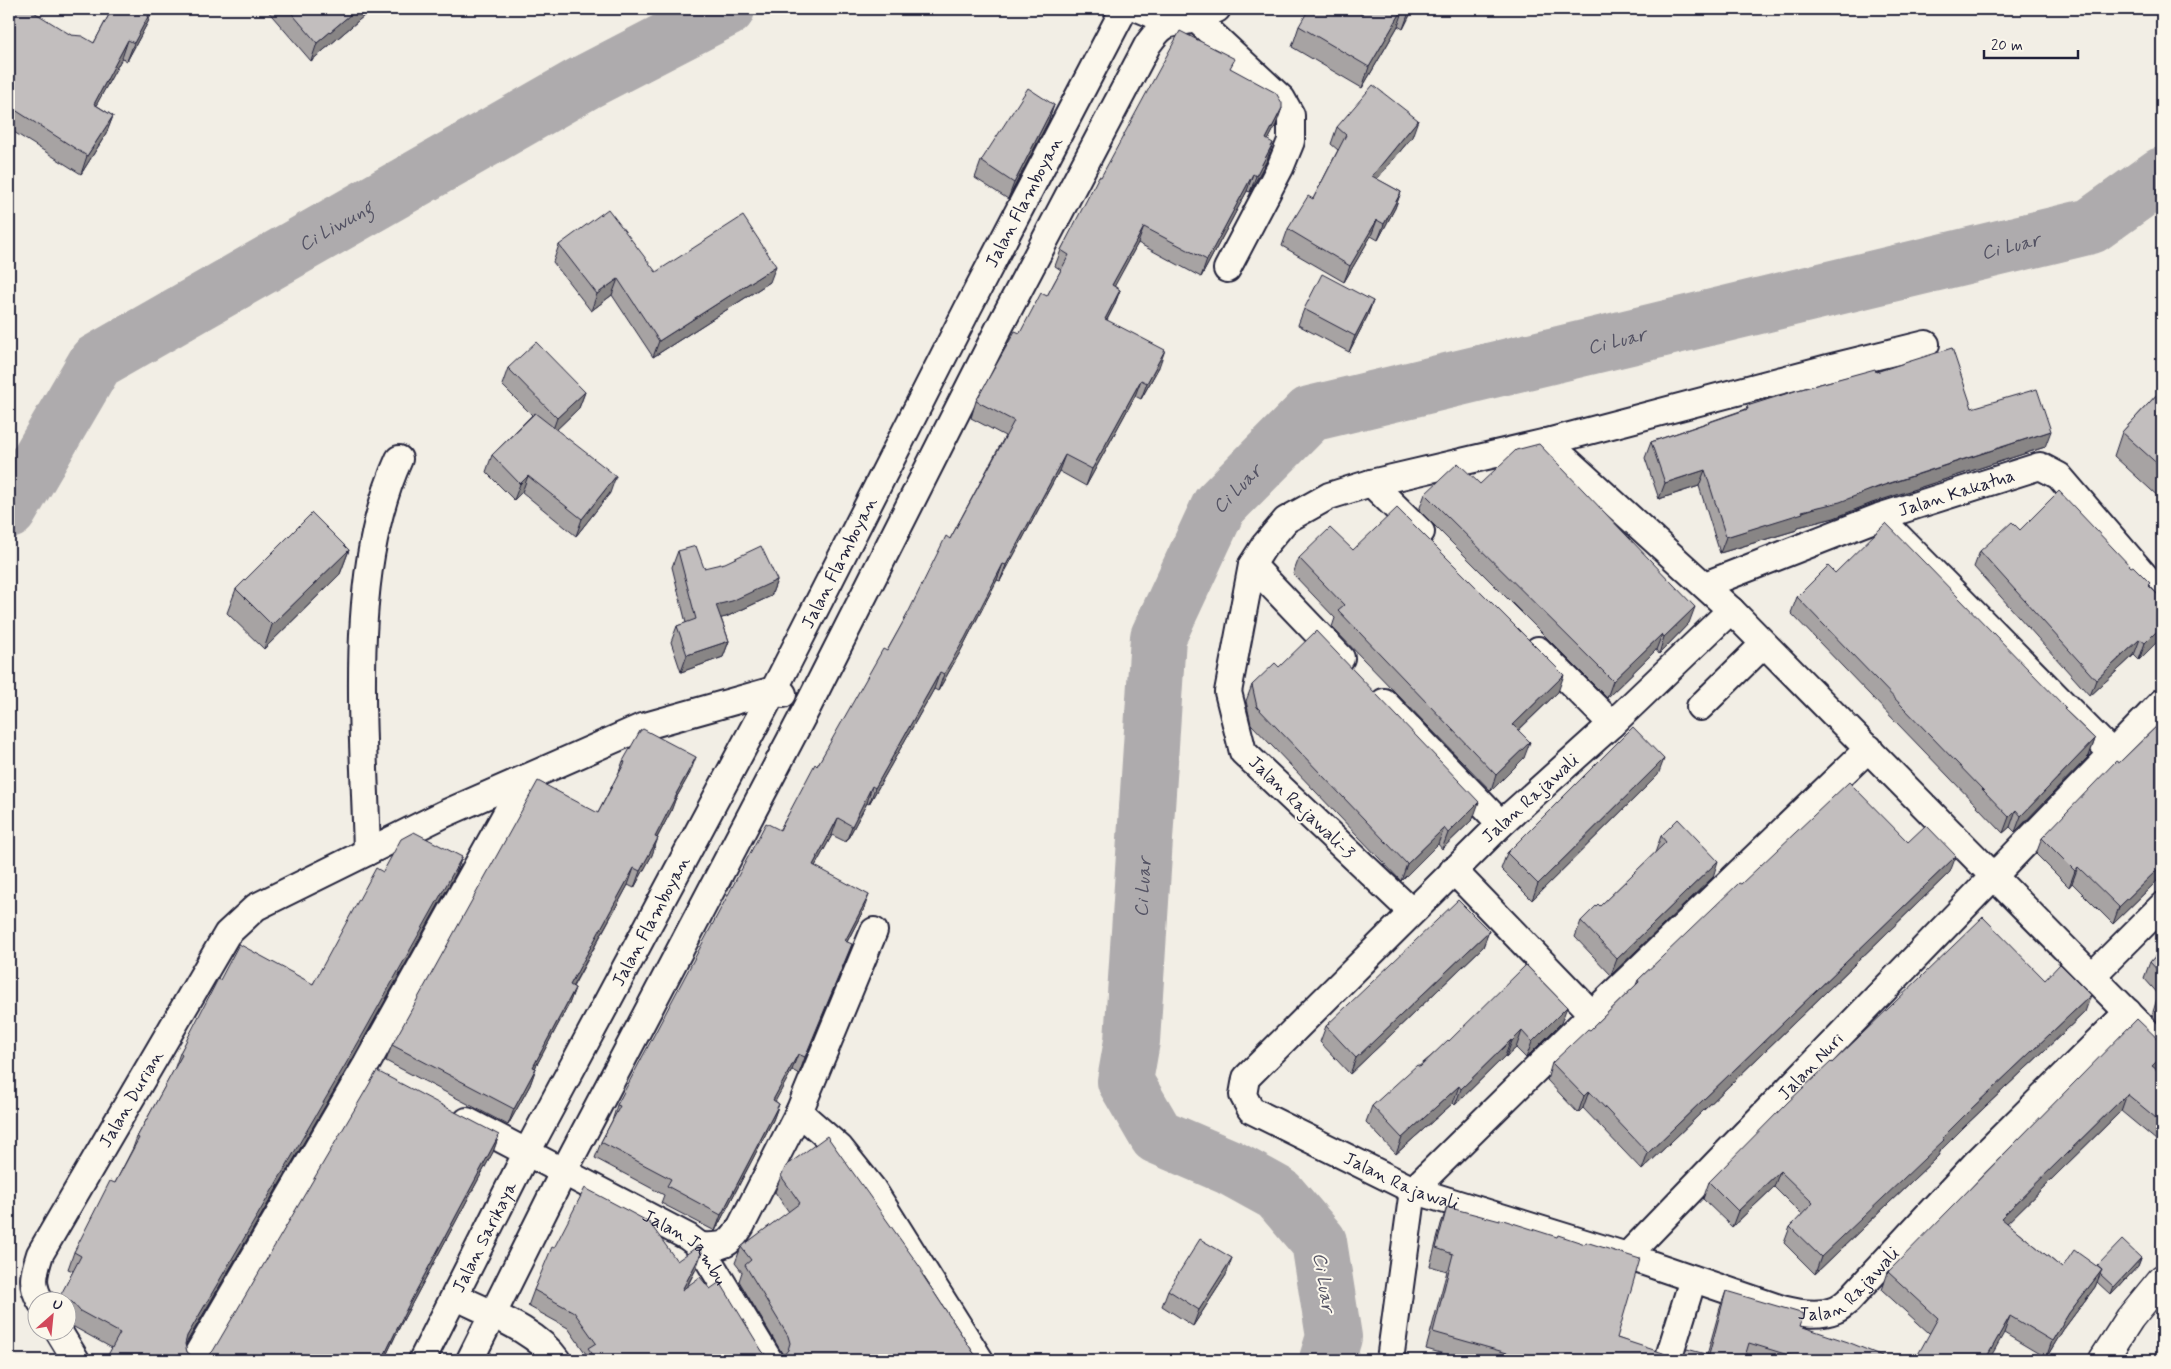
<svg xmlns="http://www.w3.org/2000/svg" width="2171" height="1369" font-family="Mynerve,sans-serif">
  <rect width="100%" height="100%" fill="#f2eee5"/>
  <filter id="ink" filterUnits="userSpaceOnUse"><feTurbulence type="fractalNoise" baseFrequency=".02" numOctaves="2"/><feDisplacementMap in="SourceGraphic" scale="10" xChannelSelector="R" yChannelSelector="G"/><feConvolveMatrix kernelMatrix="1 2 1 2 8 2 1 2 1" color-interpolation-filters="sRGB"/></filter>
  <g filter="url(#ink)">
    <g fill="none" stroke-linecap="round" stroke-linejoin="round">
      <g stroke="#aeabad" stroke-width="56">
        <path id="s1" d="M9 511 96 362 584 83 727 9"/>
        <path id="s2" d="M1327 1360 1334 1337 1319 1242 1278 1194 1229 1167 1157 1136 1125 1081 1132 1041 1158 637 1219 506 1310 414 2091 226 2162 175"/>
      </g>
      <g stroke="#22223b" stroke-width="30">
        <g id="minor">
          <path d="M1140 9 1171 22"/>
          <path d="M1196 19 1282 99 1291 115V141L1280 168 1227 269"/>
          <path d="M1547 442 1731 610 2162 1047"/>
          <path d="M1371 483 1421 532"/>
          <path d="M1880 518 2112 753"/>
          <path d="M1252 565 1341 658"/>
          <path id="s3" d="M1705 585 1879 517 2040 466 2059 476 2162 596"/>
          <path id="s4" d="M1731 610 1612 724 1501 824 1246 1078 1243 1095 1251 1110 1413 1190 1627 1256 1782 1309C1798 1313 1818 1317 1835 1310 1840 1308 1844 1304 1848 1301L1975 1164 2128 1012"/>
          <path d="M1538 650 1612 724"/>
          <path d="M1384 702 1501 824"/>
          <path d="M1700 707 1764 644"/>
          <path d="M367 852C364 729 347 573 399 459"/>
          <path d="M1453 870 1592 1014"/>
          <path d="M1412 912 1243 752 1228 692 1252 565 1264 546 1286 520 1329 496 1371 483 1547 442 1828 368 1926 344"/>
          <path d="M2092 976 2162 906"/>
          <path d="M799 1112 840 1148 872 1188 980 1360"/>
          <path id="s5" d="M467 1121 688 1237 700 1246 769 1360"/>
          <path d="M700 1246C724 1247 728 1246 741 1226L799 1112 874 931"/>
          <path id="s6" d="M1627 1256 2162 702"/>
          <path d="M455 1296C488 1313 536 1330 557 1360"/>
          <path id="s7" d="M41 1302C30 1284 34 1273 40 1254L227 934 256 907 444 814 642 727 774 690 783 694"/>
          <path d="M59 1332 76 1360"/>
          <path d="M194 1360 365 1067 526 778"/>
          <path id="s8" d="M422 1360 527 1152 774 690 968 308 1124 9"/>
          <path d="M470 1360 564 1171 808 706 1001 324 1148 44C1167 18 1168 26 1195 19 1203 17 1210 12 1217 9"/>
          <path d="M1390 1360 1413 1190 1592 1014 1869 748"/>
          <path d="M1668 1360 1693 1279"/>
        </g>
      </g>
      <g stroke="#22223b" stroke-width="31">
        <path id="secondary" d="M2103 1360 2130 1318 2162 1279"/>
      </g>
      <use href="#minor" stroke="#fbf7ec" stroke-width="26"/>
      <use href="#secondary" stroke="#fbf7ec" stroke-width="28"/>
    </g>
    <path fill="#a7a3a3" stroke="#22223b" d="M9 9 71 35 94 43 112 9H153L148 22 127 61 122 58 96 105 113 116 106 134 81 174 9 129Z
      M266 9H372L311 61Z
      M1365 9H1413L1403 29 1398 26 1362 88 1292 47 1299 26 1362 14Z
      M1231 69 1276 125 1268 140 1267 160 1250 192 1247 191 1201 277 1138 243 1114 286 1120 290 1114 306 1107 320 1159 367 1141 399 1135 396 1086 486 1059 471 1000 581 997 580 959 654 938 691 934 689 869 804 867 803 846 842 832 835 815 866 863 911 847 942 846 960 799 1074 792 1070 775 1101 779 1104 773 1120 715 1231 661 1203 664 1195 595 1158 601 1142 612 1121 617 1105 817 766 887 651 950 539 1005 436 971 418 976 401 1020 333 1047 296 1061 270 1055 266 1061 250 1101 177Z
      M1054 105 1048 122 1008 199 975 178 981 161Z
      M1337 127 1412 137 1377 179 1401 192 1395 208 1378 240 1371 236 1344 282 1282 246 1288 229 1313 199 1338 150 1331 144Z
      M559 245 656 272 770 282 653 357 612 295 591 311 553 262Z
      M1373 301 1367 317 1349 352 1298 325 1304 309Z
      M508 368 585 392 579 408 556 430 610 493 576 536 522 492 514 500 486 472 492 455 532 415 502 385Z
      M1876 372 1972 408 2045 447 1872 503 1834 518 1798 527 1797 530 1720 553 1699 486 1659 499 1645 458 1651 442 1746 409 1747 406Z
      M2162 389V500L2114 456 2122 432Z
      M1480 484 1689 623 1659 654 1656 650 1607 698 1419 510 1425 494Z
      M2020 530 2149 585 2162 599 2139 660 2134 655 2090 696 1974 567 1980 551Z
      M349 550 340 574 264 649 227 613 236 589Z
      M1353 550 1558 692 1518 731 1524 758 1491 791 1332 627 1335 618 1293 574 1299 558Z
      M678 551 704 568 777 580 771 596 726 617 721 618 729 641 723 657 681 672 671 642 677 626 686 623 672 567Z
      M1835 573 2065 710 2095 739 2089 756 2015 832 2010 827 2003 833 1791 613 1797 597Z
      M1279 667 1473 819 1442 849 1438 844 1401 881 1251 724 1246 701 1252 685Z
      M2162 721V886L2157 881 2113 924 2072 883 2069 887 2036 854 2042 838Z
      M623 761 690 773 675 800 671 811 657 838 652 855 634 888 628 885 573 987 575 988 569 1004 535 1068H536L530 1085 508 1125 386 1061 392 1045 598 813 619 772Z
      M1658 775 1532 900 1501 869 1507 853Z
      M1661 836 1713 877 1611 975 1575 937 1581 921 1600 906 1655 853Z
      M1908 842 1950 872 1642 1170 1583 1108 1578 1113 1547 1080 1552 1063 1590 1030 1636 985 1638 980 1741 884Z
      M462 857 456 873 352 1060 185 1345 187 1352 193 1357 200 1359 208 1356 499 1135 493 1152 401 1324 384 1360H107L112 1348 74 1327 68 1321V1302H58L73 1271 68 1269 74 1252 115 1183 133 1148 137 1137 174 1070 180 1053 220 980 313 984 383 872Z
      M1489 931 1483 947 1350 1074 1320 1042 1326 1026Z
      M2162 949V1027L2152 1015 2157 999 2160 996 2144 978 2150 962Z
      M2045 980 2085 1012 1966 1125 1941 1150 1938 1156 1815 1274 1784 1243 1790 1227 1802 1215 1774 1187 1732 1227 1703 1199 1709 1182 1832 1063Z
      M1561 1023 1526 1058 1516 1048 1506 1057 1505 1056 1455 1105 1453 1103 1396 1154 1366 1122 1372 1106 1449 1041Z
      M2162 1043V1067L2158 1071 2162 1074V1145L2121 1111 2007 1223 2062 1268 2097 1266 2141 1258 2138 1266 2111 1295 2097 1282 2095 1287 2063 1330 2046 1358 2004 1333H1929L1882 1290 1888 1272Z
      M781 1176 922 1274 973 1352 980 1360H584L586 1354 568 1328 528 1306 534 1290 554 1248 677 1261 696 1269 687 1287 710 1289 762 1351 768 1357 776 1359 783 1356 782 1353 739 1281 742 1272 735 1263 741 1247 789 1212 775 1192Z
      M1447 1207 1617 1338 1669 1357 1682 1359 1707 1355 1720 1308 1726 1291 1800 1326 1892 1360H1466L1426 1349 1447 1271 1430 1266 1441 1224Z
      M1226 1275 1193 1326 1162 1306 1168 1290Z"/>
    <path fill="#888585" stroke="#22223b" d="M152 9H153L148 22 127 61 134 43Z
      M357 9H372L311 61 317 43Z
      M1403 9H1404L1398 26 1362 88 1369 67Z
      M1410 9H1413L1403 29Z
      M128 40 122 58 87 122 94 104Z
      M1054 105 1048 122 1008 199 1014 183Z
      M1282 108 1276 125 1260 156 1266 139Z
      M113 116 106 134 81 174 87 156Z
      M1418 120 1412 137 1366 192 1372 176Z
      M1273 143 1267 160 1250 192 1256 176Z
      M1253 174 1247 191 1201 277 1207 260Z
      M1401 192 1395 208 1378 240 1384 224Z
      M1377 220 1371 236 1344 282 1350 266Z
      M1144 227 1138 243 1106 302 1112 285Z
      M776 266 770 282 653 357 659 341Z
      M618 279 612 295 591 311 597 294Z
      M1120 290 1114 306 1099 335 1105 319Z
      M1373 301 1367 317 1349 352 1355 336Z
      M1165 350 1159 367 1141 399 1147 383Z
      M1141 380 1135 396 1086 486 1092 469Z
      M585 392 579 408 551 435 557 418Z
      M2051 431 2045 447 1872 503 1834 518 1798 527 1797 530 1720 553 1726 537Z
      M1065 455 1059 471 1000 581 1006 565Z
      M1705 470 1699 486 1659 499 1665 483Z
      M528 476 522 492 514 500 520 484Z
      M616 476 610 493 576 536 582 519Z
      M349 550 340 574 264 649 272 625Z
      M1003 564 997 580 959 654 938 691 944 674Z
      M777 580 771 596 726 617 710 621 716 605Z
      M1695 607 1689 623 1659 654 1664 637Z
      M2162 626V637L2139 660 2145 643Z
      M1662 634 1656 650 1607 698 1613 681Z
      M2140 639 2134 655 2090 696 2096 680Z
      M729 641 723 657 681 672 687 655Z
      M940 672 934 689 869 804 875 788Z
      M1564 675 1558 692 1507 741 1513 725Z
      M2095 739 2089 756 2015 832 2021 816Z
      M1530 742 1524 758 1491 791 1496 775Z
      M696 757 690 773 675 800 671 811 649 853 655 837 676 794Z
      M1664 759 1658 775 1532 900 1538 884Z
      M872 786 867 803 846 842 852 826Z
      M1479 802 1473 819 1442 849 1448 833Z
      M2016 810 2010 827 2003 833 2009 817Z
      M838 818 832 835 807 881 813 865Z
      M1444 828 1438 844 1401 881 1407 864Z
      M658 838 652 855 634 888 640 871Z
      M1956 856 1950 872 1642 1170 1648 1153Z
      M462 857 456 873 352 1060 181 1352 187 1336Z
      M1718 861 1713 877 1611 975 1617 959Z
      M2162 865 2157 881 2113 924 2119 907Z
      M2078 867 2072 883 2069 887 2075 871Z
      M634 868 628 885 564 1002 570 985Z
      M869 895 863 911 839 957 845 941Z
      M1489 931 1483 947 1350 1074 1356 1058Z
      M852 944 846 960 799 1074 805 1057Z
      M575 988 569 1004 527 1083 533 1067Z
      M2091 995 2085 1012 1966 1125 1941 1150 1938 1156 1815 1274 1821 1257 1972 1108Z
      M1567 1007 1561 1023 1526 1058 1532 1042Z
      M1522 1031 1516 1048 1506 1057 1512 1041Z
      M1511 1040 1505 1056 1455 1105 1461 1089Z
      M798 1054 792 1070 767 1117 773 1100Z
      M2162 1056V1067L2146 1083 2152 1066Z
      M536 1068 530 1085 508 1125 514 1109Z
      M1459 1086 1453 1103 1396 1154 1402 1138Z
      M1589 1091 1583 1108 1578 1113 1584 1096Z
      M2127 1094 2121 1111 1995 1235 2001 1218Z
      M779 1104 773 1120 715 1231 721 1215Z
      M499 1135 493 1152 401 1324 384 1360H382L407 1308Z
      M1780 1171 1774 1187 1732 1227 1738 1211Z
      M702 1252 696 1269 676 1306 682 1290Z
      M1232 1258 1226 1275 1193 1326 1199 1310Z
      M2141 1258 2138 1266 2111 1295 2114 1287Z
      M2102 1270 2095 1287 2063 1330 2046 1358 2052 1341 2069 1313Z
      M2010 1316 2004 1333 1989 1360H1985Z"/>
    <path fill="#c2bebe" stroke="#22223b" d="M9 9H29L71 35 82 36 94 43 112 9H152L134 43 128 40 94 104 113 116 87 156 9 106Z
      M288 9H357L317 43Z
      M1309 9H1354L1362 14 1365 9H1403L1369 67 1299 26Z
      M1180 31 1235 59 1230 68 1276 93 1282 103V108L1266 139 1273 143 1256 176 1253 174 1207 260 1144 227 1112 285 1120 290 1105 319 1165 350 1147 383 1141 380 1092 469 1065 455 1006 565 1003 564 965 638 944 674 940 672 875 788 872 786 852 826 838 818 813 865 869 895 845 941 852 944 805 1057 798 1054 773 1100 779 1104 721 1215 667 1186 671 1179 601 1142 620 1106 617 1105 766 823 780 830 815 764 817 766 883 649 887 651 908 613 946 536 950 539 1014 421 976 401 1015 331 1020 333 1041 293 1047 296 1069 255 1061 250 1099 176 1101 177Z
      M1373 85 1418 120 1372 176 1401 192 1384 224 1377 220 1350 266 1288 229 1308 196 1313 199 1346 135 1337 127Z
      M1028 88 1054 105 1014 183 981 161Z
      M608 209 656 272 743 216 776 266 659 341 618 279 597 294 559 245Z
      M1322 274 1373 301 1355 336 1304 309Z
      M536 342 585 392 557 418 508 368Z
      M1952 348 1972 408 2037 389 2051 431 1878 487 1840 502 1802 511 1803 513 1726 537 1705 470 1665 483 1651 442 1748 409 1747 406 1798 390 1875 369 1876 372Z
      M2162 389V468L2122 432Z
      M535 413 616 476 582 519 528 476 520 484 492 455Z
      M1539 444 1695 607 1664 637 1662 634 1613 681 1425 494 1458 463 1480 484 1516 450Z
      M2059 491 2131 567 2133 566 2150 583 2148 585 2162 599V626L2145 643 2140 639 2096 680 1980 551 2012 522 2020 530Z
      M1397 508 1564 675 1513 725 1530 742 1496 775 1338 610 1344 605 1299 558 1330 528 1353 550Z
      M312 513 349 550 272 625 236 589Z
      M1886 523 2066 708 2064 709 2095 739 2021 816 2016 810 2009 817 1797 597 1828 566 1835 573Z
      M696 546 704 568 725 563 761 546 777 580 732 601 716 605 729 641 687 655 677 626 696 619 678 551Z
      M1316 631 1479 802 1448 833 1444 828 1407 864 1257 707 1252 685 1275 663 1279 667Z
      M2162 721V865L2119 907 2078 867 2075 871 2042 838 2116 761 2119 763Z
      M1633 727 1664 759 1538 884 1507 853Z
      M643 729 696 757 676 794H677L655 837 658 838 640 871 634 868 570 985 575 988 533 1067 536 1068 514 1109 392 1045 538 781 598 813 625 762 623 761 640 731Z
      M1849 782 1908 842 1926 825 1956 856 1648 1153 1589 1091 1584 1096 1552 1063 1588 1029 1590 1030 1639 982 1638 980 1739 883 1741 884Z
      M1678 819 1718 861 1617 959 1581 921 1598 904 1600 906 1666 842 1661 836Z
      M414 832 462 857 358 1043 187 1336 185 1344 187 1352 193 1357 200 1359 208 1356 213 1351 377 1071 499 1135 407 1308 382 1360H118L108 1355 120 1333 80 1311 72 1302 58 1300 81 1256 74 1252 110 1181 115 1183 139 1138 137 1137 182 1055 180 1053 201 1012 218 979 220 980 239 944 313 984 376 868 383 872 401 839Z
      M1458 900 1489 931 1356 1058 1326 1026Z
      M1983 917 2045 980 2060 964 2091 995 1972 1108 1942 1138 1944 1140 1821 1257 1790 1227 1813 1203 1780 1171 1738 1211 1709 1182 1788 1102 1831 1062 1832 1063Z
      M2162 949V975L2150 962Z
      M1526 965 1567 1007 1532 1042 1522 1031 1512 1041 1511 1040 1461 1089 1459 1086 1402 1138 1372 1106 1417 1065 1420 1067 1448 1040 1449 1041Z
      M2162 994V1004L2157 999Z
      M2137 1019 2162 1043V1056L2152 1066 2162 1074V1123L2127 1094 2001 1218 2062 1268 2074 1250 2102 1270 2069 1313 2052 1341 2010 1316 1985 1360H1915L1938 1318 1888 1272Z
      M827 1136 922 1270V1274L973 1352 980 1360H597L588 1348 596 1343 574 1312 534 1290 552 1247 554 1248 585 1188 649 1222 677 1261 698 1246 702 1252 682 1290 700 1277 710 1289 720 1282 762 1351 768 1357 776 1359 783 1356 788 1350 790 1343 788 1336 745 1265 751 1260 741 1247 800 1203 781 1176 786 1166Z
      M1447 1207 1500 1221V1219L1557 1237 1558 1235 1585 1244 1586 1242 1640 1259 1617 1338 1663 1353 1669 1357 1682 1359 1687 1349 1709 1355 1726 1291 1804 1314 1800 1326 1848 1342 1892 1360H1797L1798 1358 1749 1343 1744 1360H1532L1433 1332 1453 1254 1436 1248Z
      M1200 1239 1232 1258 1199 1310 1168 1290Z
      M2122 1240 2141 1258 2114 1287 2100 1274 2102 1270 2097 1266Z"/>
  </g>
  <g text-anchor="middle" stroke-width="4" stroke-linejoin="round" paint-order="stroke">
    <g font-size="18" fill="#22223b" stroke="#fbf7ec">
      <text dy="6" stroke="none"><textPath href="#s8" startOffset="1305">Jalan Flamboyan</textPath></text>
      <text dy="6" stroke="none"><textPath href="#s3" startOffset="268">Jalan Kakatua</textPath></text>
      <text dy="6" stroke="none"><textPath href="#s8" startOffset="900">Jalan Flamboyan</textPath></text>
      <text transform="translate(1530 798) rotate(-42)" y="6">Jalan Rajawali</text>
      <text transform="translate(1302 807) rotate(44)" y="6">Jalan Rajawali-3</text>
      <text dy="6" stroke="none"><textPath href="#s8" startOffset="495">Jalan Flamboyan</textPath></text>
      <text dy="6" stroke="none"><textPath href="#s6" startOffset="264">Jalan Nuri</textPath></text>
      <text dy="6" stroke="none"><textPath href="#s7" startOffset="230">Jalan Durian</textPath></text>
      <text dy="6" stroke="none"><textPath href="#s4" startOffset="875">Jalan Rajawali</textPath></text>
      <text dy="6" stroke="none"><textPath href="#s8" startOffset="138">Jalan Sarikaya</textPath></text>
      <text dy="6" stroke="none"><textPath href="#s5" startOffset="254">Jalan Jambu</textPath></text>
      <text dy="6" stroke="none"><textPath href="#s4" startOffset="1355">Jalan Rajawali</textPath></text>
    </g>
    <g font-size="19" font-style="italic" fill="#535263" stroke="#fbf7ec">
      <text dy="7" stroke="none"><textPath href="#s1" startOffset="448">Ci Liwung</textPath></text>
      <text dy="7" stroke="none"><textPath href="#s2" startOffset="1821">Ci Luar</textPath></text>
      <text dy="7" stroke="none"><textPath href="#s2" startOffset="1416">Ci Luar</textPath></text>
      <text dy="7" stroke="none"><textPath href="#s2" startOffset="996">Ci Luar</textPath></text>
      <text dy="7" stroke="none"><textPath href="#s2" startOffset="576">Ci Luar</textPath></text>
      <text transform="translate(1325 1282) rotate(81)" y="7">Ci Luar</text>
    </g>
  </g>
  <rect width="2171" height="1369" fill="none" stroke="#fbf7ec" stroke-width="30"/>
  <rect x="15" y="15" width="2141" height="1339" fill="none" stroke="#22223b" stroke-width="2" filter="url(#ink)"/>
  <g transform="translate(52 1316) rotate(27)"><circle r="24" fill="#fbf7ec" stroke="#a4a2a5"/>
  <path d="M0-4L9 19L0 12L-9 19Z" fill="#d1495b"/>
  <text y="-8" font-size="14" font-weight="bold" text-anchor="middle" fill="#22223b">U</text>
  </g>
  <path d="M1984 50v8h94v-8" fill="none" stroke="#22223b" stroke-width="2.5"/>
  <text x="1991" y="50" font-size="15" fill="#22223b" stroke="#fbf7ec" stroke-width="4" paint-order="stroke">20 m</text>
</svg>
